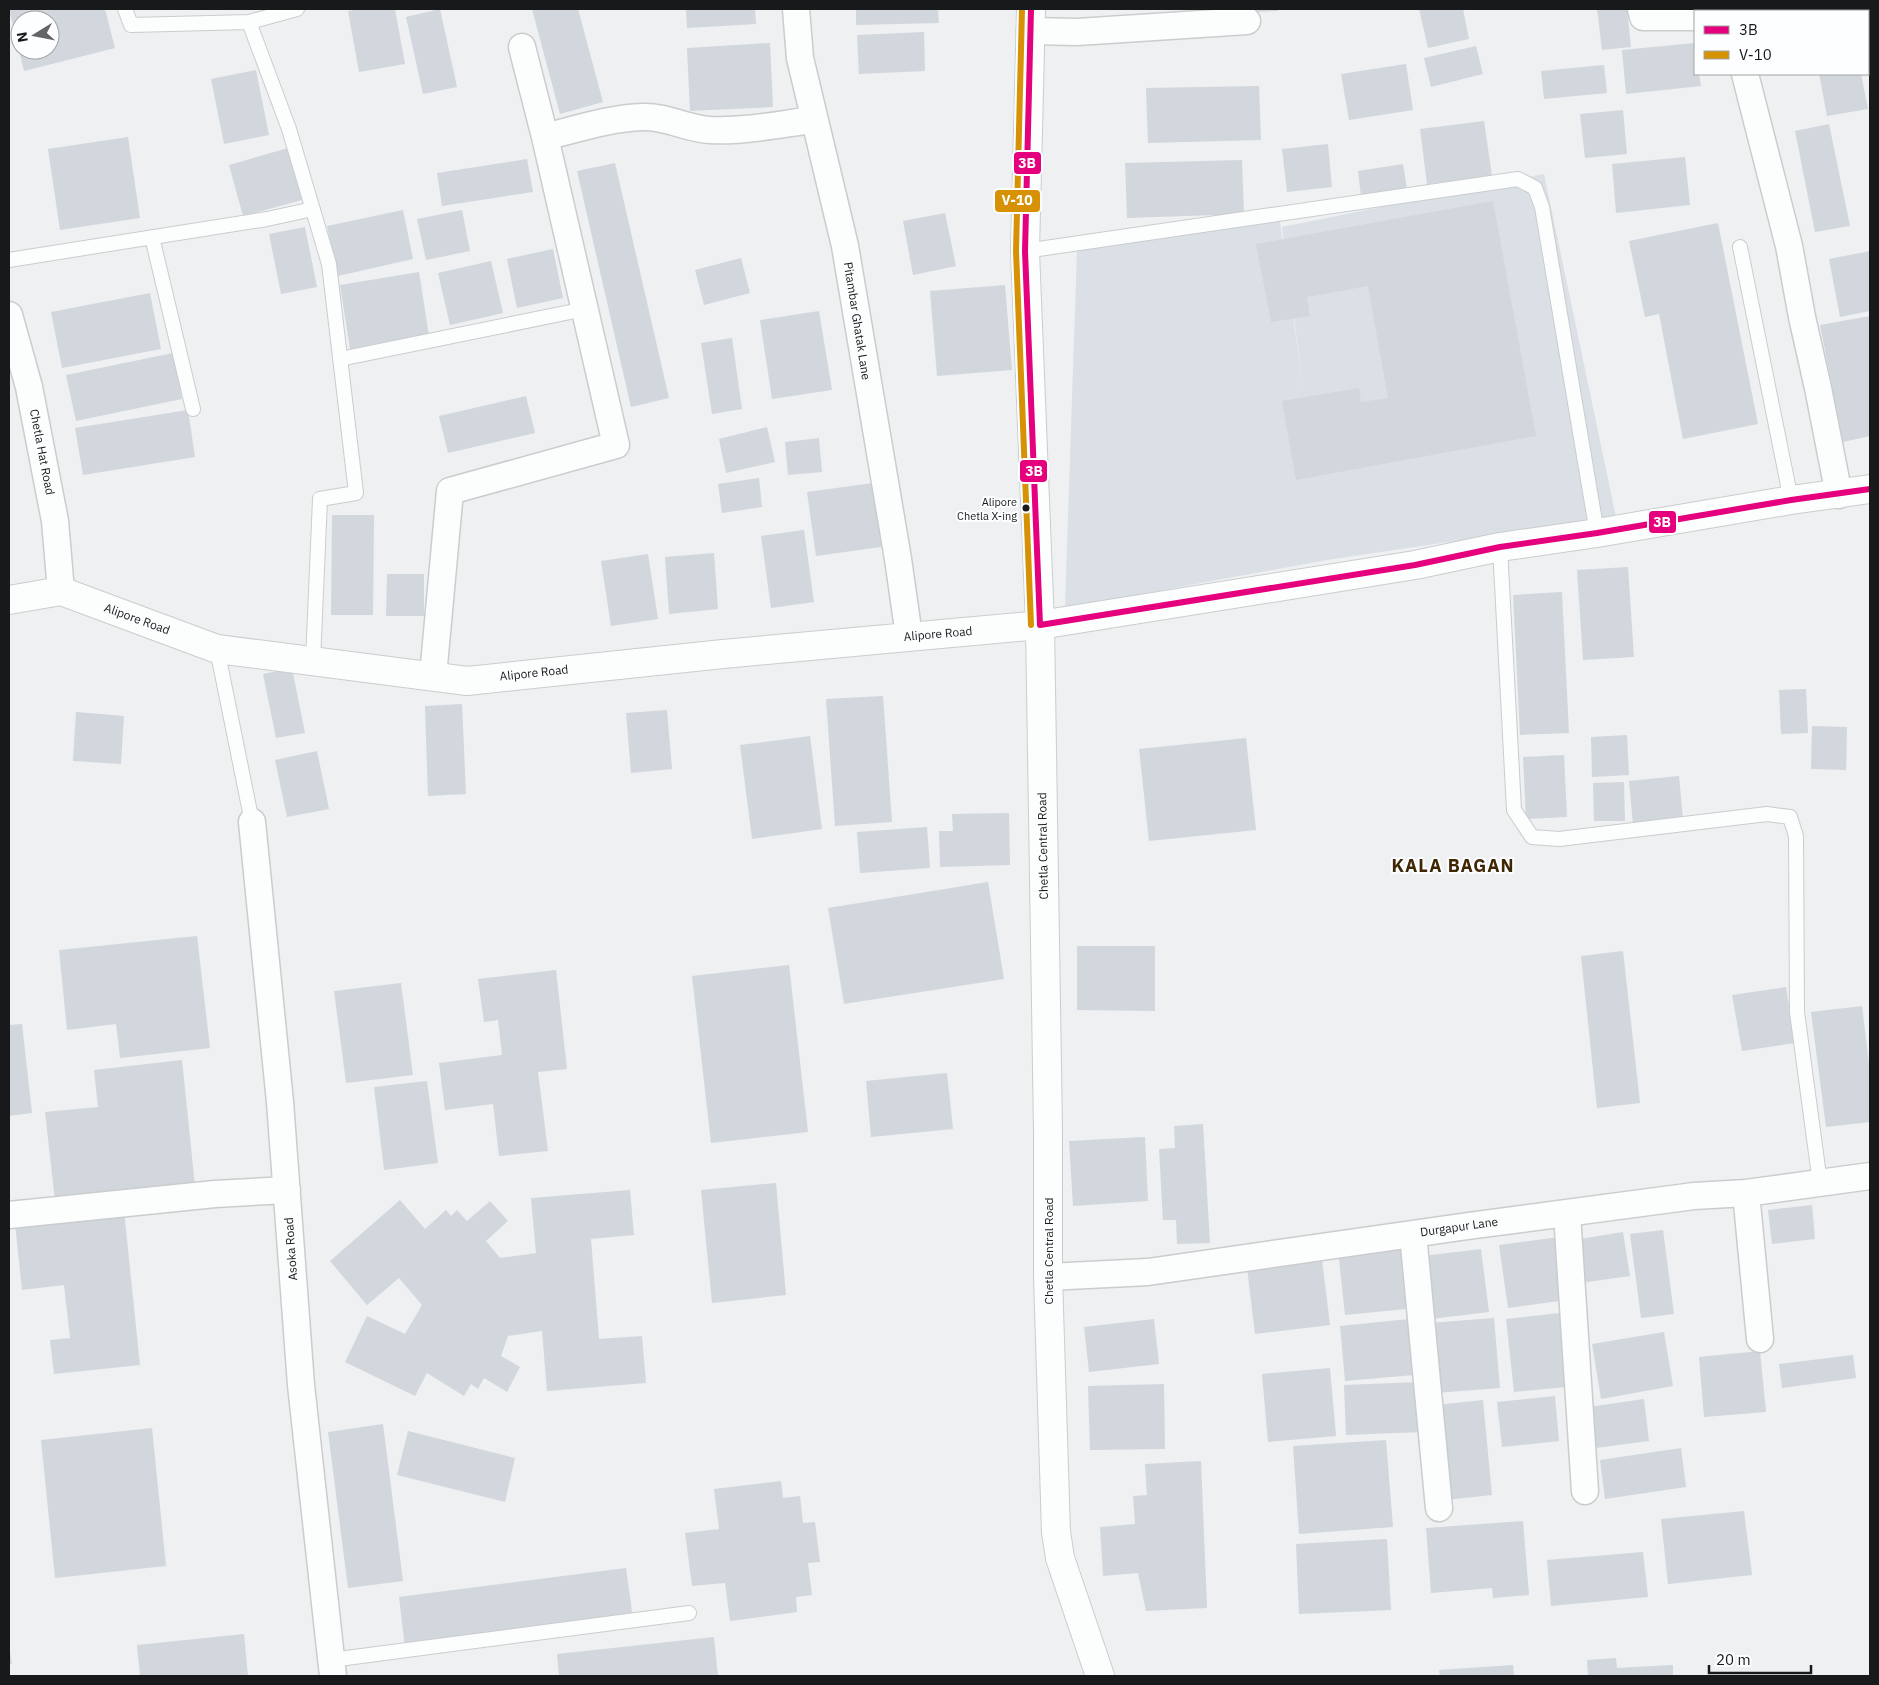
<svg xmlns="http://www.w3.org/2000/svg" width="1879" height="1685" font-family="'IBM Plex Sans',sans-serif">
  <rect width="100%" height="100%" fill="#eef0f2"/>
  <path fill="#dae0e5" d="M1544 174 1616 517 1327 560 1065 608 1077 251 1279 216 1305 400 1282 227Z"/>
  <path fill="#d1d7dc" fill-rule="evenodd" d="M9 9H105L115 48 24 71ZM20 20H50V50H20Z
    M358 9H395L405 64 359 72 348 11Z
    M440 9 457 87 423 94 406 17Z
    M532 9H578L603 102 560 114Z
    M686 9H755L756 24 687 28Z
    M856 9H938L939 23 856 25Z
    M1188 9H1278V11L1189 15Z
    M1419 9H1463L1469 39 1428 48Z
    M1597 9H1627L1631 47 1602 50Z
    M1870 15V43L1868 44V16Z
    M924 32 925 71 859 74 857 35Z
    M770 43 773 107 690 111 687 48Z
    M1695 43V74H1699L1701 86 1626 94 1622 50Z
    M1476 46 1483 74 1431 87 1424 58Z
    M1406 64 1413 110 1349 120 1341 74Z
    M1604 65 1607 93 1544 99 1541 71Z
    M256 70 269 135 224 144 211 79Z
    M1819 74H1861L1868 109 1827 116Z
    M1259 86 1261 140 1148 143 1146 88Z
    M1623 110 1627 154 1585 158 1580 114Z
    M1484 121 1492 176 1427 184 1420 129Z
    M1829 124 1850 226 1815 232 1795 131Z
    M128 137 140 218 60 230 48 149Z
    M1328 144 1332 187 1287 192 1282 149Z
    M288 148 302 200 243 216 229 165Z
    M1685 157 1690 205 1616 213 1612 164Z
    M527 159 533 192 442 206 437 173Z
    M1242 160 1244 214 1127 218 1125 163Z
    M615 163 669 398 631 407 577 171Z
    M1403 164 1407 189 1361 196 1358 171Z
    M1493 201 1536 436 1296 480 1282 401 1359 388 1361 402 1388 398 1368 286 1307 297 1310 316 1271 322 1256 244Z
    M403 210 413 259 338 276 327 226Z
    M462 210 470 251 426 260 417 219Z
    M945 213 956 266 913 275 903 221Z
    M1718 223 1758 424 1683 439 1659 314 1645 317 1629 241Z
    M305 227 317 287 281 294 269 234Z
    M553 249 563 298 517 308 507 259Z
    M1870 251V311L1840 317 1829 259Z
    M741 258 750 293 704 305 695 270Z
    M491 261 503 313 450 325 438 273Z
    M419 272 429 336 350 349 340 285Z
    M1005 285 1012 370 937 376 930 291Z
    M150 293 161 349 62 368 51 312Z
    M819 311 832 390 772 399 760 320Z
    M1870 316V436L1843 442 1820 325Z
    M732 338 742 409 712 414 701 343Z
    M173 353 182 399 76 421 66 375Z
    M526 396 535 433 448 453 439 416Z
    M188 410 195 457 83 475 75 428Z
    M767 427 775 462 726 473 719 439Z
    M819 438 822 472 788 475 785 442Z
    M759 478 762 507 722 513 718 484Z
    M880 482 888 546 816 556 807 492Z
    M332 515H374L373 615H331Z
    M804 530 814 602 771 608 761 536Z
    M714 553 718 609 669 614 665 557Z
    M648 554 658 619 611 626 601 561Z
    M1628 567 1634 657 1583 660 1577 570Z
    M387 574H424V616H386Z
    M1562 592 1569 733 1520 735 1513 595Z
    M292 668 305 733 276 738 263 674Z
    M1806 689 1808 733 1781 734 1779 690Z
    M883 696 892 822 835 826 826 699Z
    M462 704 466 794 428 796 425 706Z
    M667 710 672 769 631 773 626 713Z
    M76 712 124 716 121 764 73 761Z
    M1812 726 1847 727 1846 770 1811 769Z
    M1627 735 1629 775 1592 777 1591 737Z
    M810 736 822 829 752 839 740 745Z
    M1246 738 1256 830 1149 841 1139 749Z
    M317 751 329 809 287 817 275 760Z
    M1564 755 1567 817 1526 819 1523 757Z
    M1679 776 1683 820 1633 825 1629 781Z
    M1624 782 1625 821H1594L1593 783Z
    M1009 813 1010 865 940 867 939 831H953L952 814Z
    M927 827 930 868 860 873 857 832Z
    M988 882 1004 979 844 1004 828 908Z
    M197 936 210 1048 120 1058 116 1024 67 1030 59 950Z
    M1077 946H1155V1011L1077 1010Z
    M1623 951 1640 1103 1597 1108 1581 956Z
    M789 965 808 1132 711 1143 692 976Z
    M556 970 567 1069 538 1072 548 1151 499 1156 493 1104 445 1110 439 1063 502 1055 498 1020 484 1022 478 979Z
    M401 983 413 1075 346 1083 334 991Z
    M1786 987 1795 1043 1742 1051 1732 995Z
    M1862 1006 1870 1072V1122L1826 1127 1811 1012Z
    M22 1024 32 1113 9 1116V1025Z
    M182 1060 195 1186 55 1201 45 1112 98 1107 94 1070Z
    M947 1073 953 1129 871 1137 866 1081Z
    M427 1081 438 1163 384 1170 374 1087Z
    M1203 1124 1210 1243 1177 1244 1176 1220H1163L1159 1149 1175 1148 1174 1126Z
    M1145 1137 1148 1201 1073 1206 1069 1141Z
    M776 1183 786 1295 712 1303 701 1190Z
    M630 1190 634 1235 591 1239 599 1339 642 1336 646 1383 547 1391 542 1331 508 1336 501 1356 520 1367 507 1392 484 1378 478 1389 471 1384 464 1396 427 1373 415 1396 345 1362 367 1316 405 1334 422 1305 399 1278 367 1305 330 1261 400 1200 425 1229 446 1210 451 1216 457 1210 467 1221 490 1201 508 1221 486 1241 500 1258 536 1253 531 1198Z
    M1812 1205 1815 1239 1772 1244 1768 1210Z
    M124 1211 140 1365 54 1374 50 1340 70 1338 64 1285 22 1290 15 1223Z
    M1663 1230 1674 1314 1641 1318 1630 1234Z
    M1623 1232 1630 1276 1580 1283 1574 1240Z
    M1559 1237 1567 1300 1508 1308 1499 1245Z
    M1409 1242 1416 1308 1345 1315 1338 1250Z
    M1481 1249 1489 1312 1431 1319 1423 1256Z
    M1322 1259 1330 1325 1255 1334 1247 1268Z
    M1568 1312 1576 1386 1514 1392 1506 1319Z
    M1494 1318 1500 1388 1435 1393 1429 1323Z
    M1154 1319 1159 1364 1089 1372 1084 1327Z
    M1409 1319 1414 1375 1345 1381 1340 1326Z
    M1664 1332 1673 1386 1601 1399 1592 1344Z
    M1760 1351 1766 1412 1704 1417 1699 1357Z
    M1853 1355 1856 1378 1782 1388 1779 1364Z
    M1330 1368 1336 1436 1268 1442 1262 1374Z
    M1419 1382 1422 1432 1346 1435 1344 1385Z
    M1164 1384 1165 1449 1090 1450 1088 1386Z
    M1555 1396 1559 1441 1502 1447 1497 1402Z
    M1644 1399 1649 1441 1588 1449 1582 1408Z
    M1483 1400 1492 1495 1446 1500 1437 1405Z
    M383 1424 403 1581 348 1588 328 1432Z
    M152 1428 166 1566 55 1578 41 1440Z
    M408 1431 515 1458 505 1502 397 1475Z
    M1386 1440 1393 1527 1299 1534 1293 1446Z
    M1681 1448 1686 1487 1605 1499 1600 1460Z
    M1201 1461 1207 1608 1146 1611 1138 1573 1103 1576 1100 1527 1135 1524 1133 1496 1147 1495 1145 1464Z
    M781 1481 783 1498 800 1496 803 1523 815 1522 820 1562 808 1563 812 1595 796 1597 797 1612 730 1621 725 1583 692 1586 685 1533 719 1529 714 1489Z
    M1744 1511 1752 1575 1668 1584 1661 1519Z
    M1523 1521 1529 1595 1493 1598 1492 1588 1431 1593 1426 1528Z
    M1387 1539 1391 1610 1299 1614 1296 1544Z
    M1643 1552 1648 1597 1551 1606 1547 1560Z
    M626 1568 633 1619 405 1648 399 1597Z
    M244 1634 248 1676H140L137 1645Z
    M714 1637 718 1676H559L557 1654Z
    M9 1646 12 1664 9 1665Z
    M1616 1658 1617 1668 1673 1665V1676H1588L1587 1660Z
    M1513 1665 1514 1676H1440L1439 1670Z"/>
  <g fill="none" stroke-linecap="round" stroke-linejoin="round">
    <g stroke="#caccce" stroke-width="16">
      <path id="lane" d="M125 9 131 25 249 22 297 9
        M249 22 289 129 329 264 356 493 320 499 313 661
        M152 237 193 409
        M1740 247 1791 500
        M1025 251 1518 179 1535 188 1542 207 1597 533
        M9 260 267 219 313 209
        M340 359 585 309
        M1500 547 1514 810 1532 837 1559 839 1767 814 1790 817 1796 836 1797 1012 1820 1183
        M217 649 252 822
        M331 1660 689 1613"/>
    </g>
    <g stroke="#caccce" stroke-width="29">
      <path id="street" d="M796 9 800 58 845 246 898 559 909 636
        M1641 9 1643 17H1695
        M1030 31 1077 32 1247 21
        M1745 74 1789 246 1802 317 1818 388 1839 495
        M545 137C577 129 610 118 643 117 666 116 687 129 710 130 742 132 781 124 813 120
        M9 315 29 387 55 521 61 591
        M433 676 450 491 616 445 545 137 522 47
        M252 822 280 1102 301 1385 333 1676
        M1746 1193 1760 1339
        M1567 1214 1585 1491
        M9 1215 215 1194 287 1190
        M1413 1234 1439 1508
        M1048 1277 1148 1272 1468 1226 1694 1196 1746 1193 1870 1176"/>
    </g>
    <g stroke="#caccce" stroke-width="30">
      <path id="secondary" d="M1031 9 1025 251 1040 625 1048 1131V1277L1056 1532 1060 1558 1100 1676
        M9 600 61 591 217 649 467 681 723 654 1040 625 1415 565 1500 547 1597 533 1791 500 1870 489"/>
    </g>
    <use href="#lane" stroke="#fcfdfd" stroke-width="14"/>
    <use href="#street" stroke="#fcfdfd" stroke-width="26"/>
    <use href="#secondary" stroke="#fcfdfd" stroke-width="28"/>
    <g stroke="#fcfeff" stroke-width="10">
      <path id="bus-1" d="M1031 9 1025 251 1040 625
        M1040 625 1415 565 1500 547 1597 533 1791 500 1870 489"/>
    </g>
    <g stroke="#fcfeff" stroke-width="10">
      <path id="bus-2" d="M1022 9 1016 251 1031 625"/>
    </g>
    <use href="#bus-1" stroke="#e5007d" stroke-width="6"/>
    <use href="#bus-2" stroke="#d69104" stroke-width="6"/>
  </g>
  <circle fill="#18191a" stroke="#fcfeff" stroke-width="2" cx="1026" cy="508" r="4.5"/>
  <g text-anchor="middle" stroke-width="4" stroke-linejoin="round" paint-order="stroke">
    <g font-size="11" fill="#18191a" stroke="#fcfeff" text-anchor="end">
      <text x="1017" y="506">Alipore<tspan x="1017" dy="14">Chetla X-ing</tspan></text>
    </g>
    <g font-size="12" fill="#18191a" stroke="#fcfeff">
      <text transform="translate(857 321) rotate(81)" y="4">Pitambar Ghatak Lane</text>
      <text transform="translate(42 452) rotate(79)" y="4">Chetla Hat Road</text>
      <text transform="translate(137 619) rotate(20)" y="4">Alipore Road</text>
      <text transform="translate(938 634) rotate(-5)" y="4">Alipore Road</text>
      <text transform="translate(534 673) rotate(-6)" y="4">Alipore Road</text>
      <text transform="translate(1043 846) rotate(-91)" y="4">Chetla Central Road</text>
      <text transform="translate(1459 1227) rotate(-8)" y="4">Durgapur Lane</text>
      <text transform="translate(291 1249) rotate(-94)" y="4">Asoka Road</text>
      <text transform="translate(1049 1251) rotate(-90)" y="4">Chetla Central Road</text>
    </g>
    <g font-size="18" font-weight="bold" letter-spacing="1" fill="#3f2704" stroke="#fcfeff">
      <text x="1453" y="872">KALA BAGAN</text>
    </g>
  </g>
  <g stroke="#fcfeff" stroke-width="2">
    <rect x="1013" y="151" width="29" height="24" rx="5" fill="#e5007d"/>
    <rect x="994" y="189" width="47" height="24" rx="5" fill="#d69104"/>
    <rect x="1019" y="459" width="29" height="24" rx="5" fill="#e5007d"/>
    <rect x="1648" y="510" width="29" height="24" rx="5" fill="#e5007d"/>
  </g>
  <g font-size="14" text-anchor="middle" font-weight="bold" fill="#fff">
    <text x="1027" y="168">3B</text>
    <text x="1017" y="205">V-10</text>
    <text x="1034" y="476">3B</text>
    <text x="1662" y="527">3B</text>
  </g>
  <rect width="1879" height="1685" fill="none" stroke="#18191a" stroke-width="20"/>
  <rect x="1694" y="10" width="175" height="65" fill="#fcfeff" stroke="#a1a2a3"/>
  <rect x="1704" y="26" width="25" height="8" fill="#e5007d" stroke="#a1a2a3"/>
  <text x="1739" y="35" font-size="15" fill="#18191a">3B</text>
  <rect x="1704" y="51" width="25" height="8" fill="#d69104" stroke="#a1a2a3"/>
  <text x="1739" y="60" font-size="15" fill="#18191a">V-10</text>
  <g transform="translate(35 35) rotate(260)"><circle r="24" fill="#fcfeff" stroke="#a1a2a3"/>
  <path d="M0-4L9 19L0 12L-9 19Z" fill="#636466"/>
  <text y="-8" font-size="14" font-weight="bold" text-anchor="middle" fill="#18191a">N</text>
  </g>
  <path d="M1709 1665v8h102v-8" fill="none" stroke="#18191a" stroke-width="2.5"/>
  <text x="1716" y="1665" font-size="15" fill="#18191a" stroke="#fcfeff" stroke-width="4" paint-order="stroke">20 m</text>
</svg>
